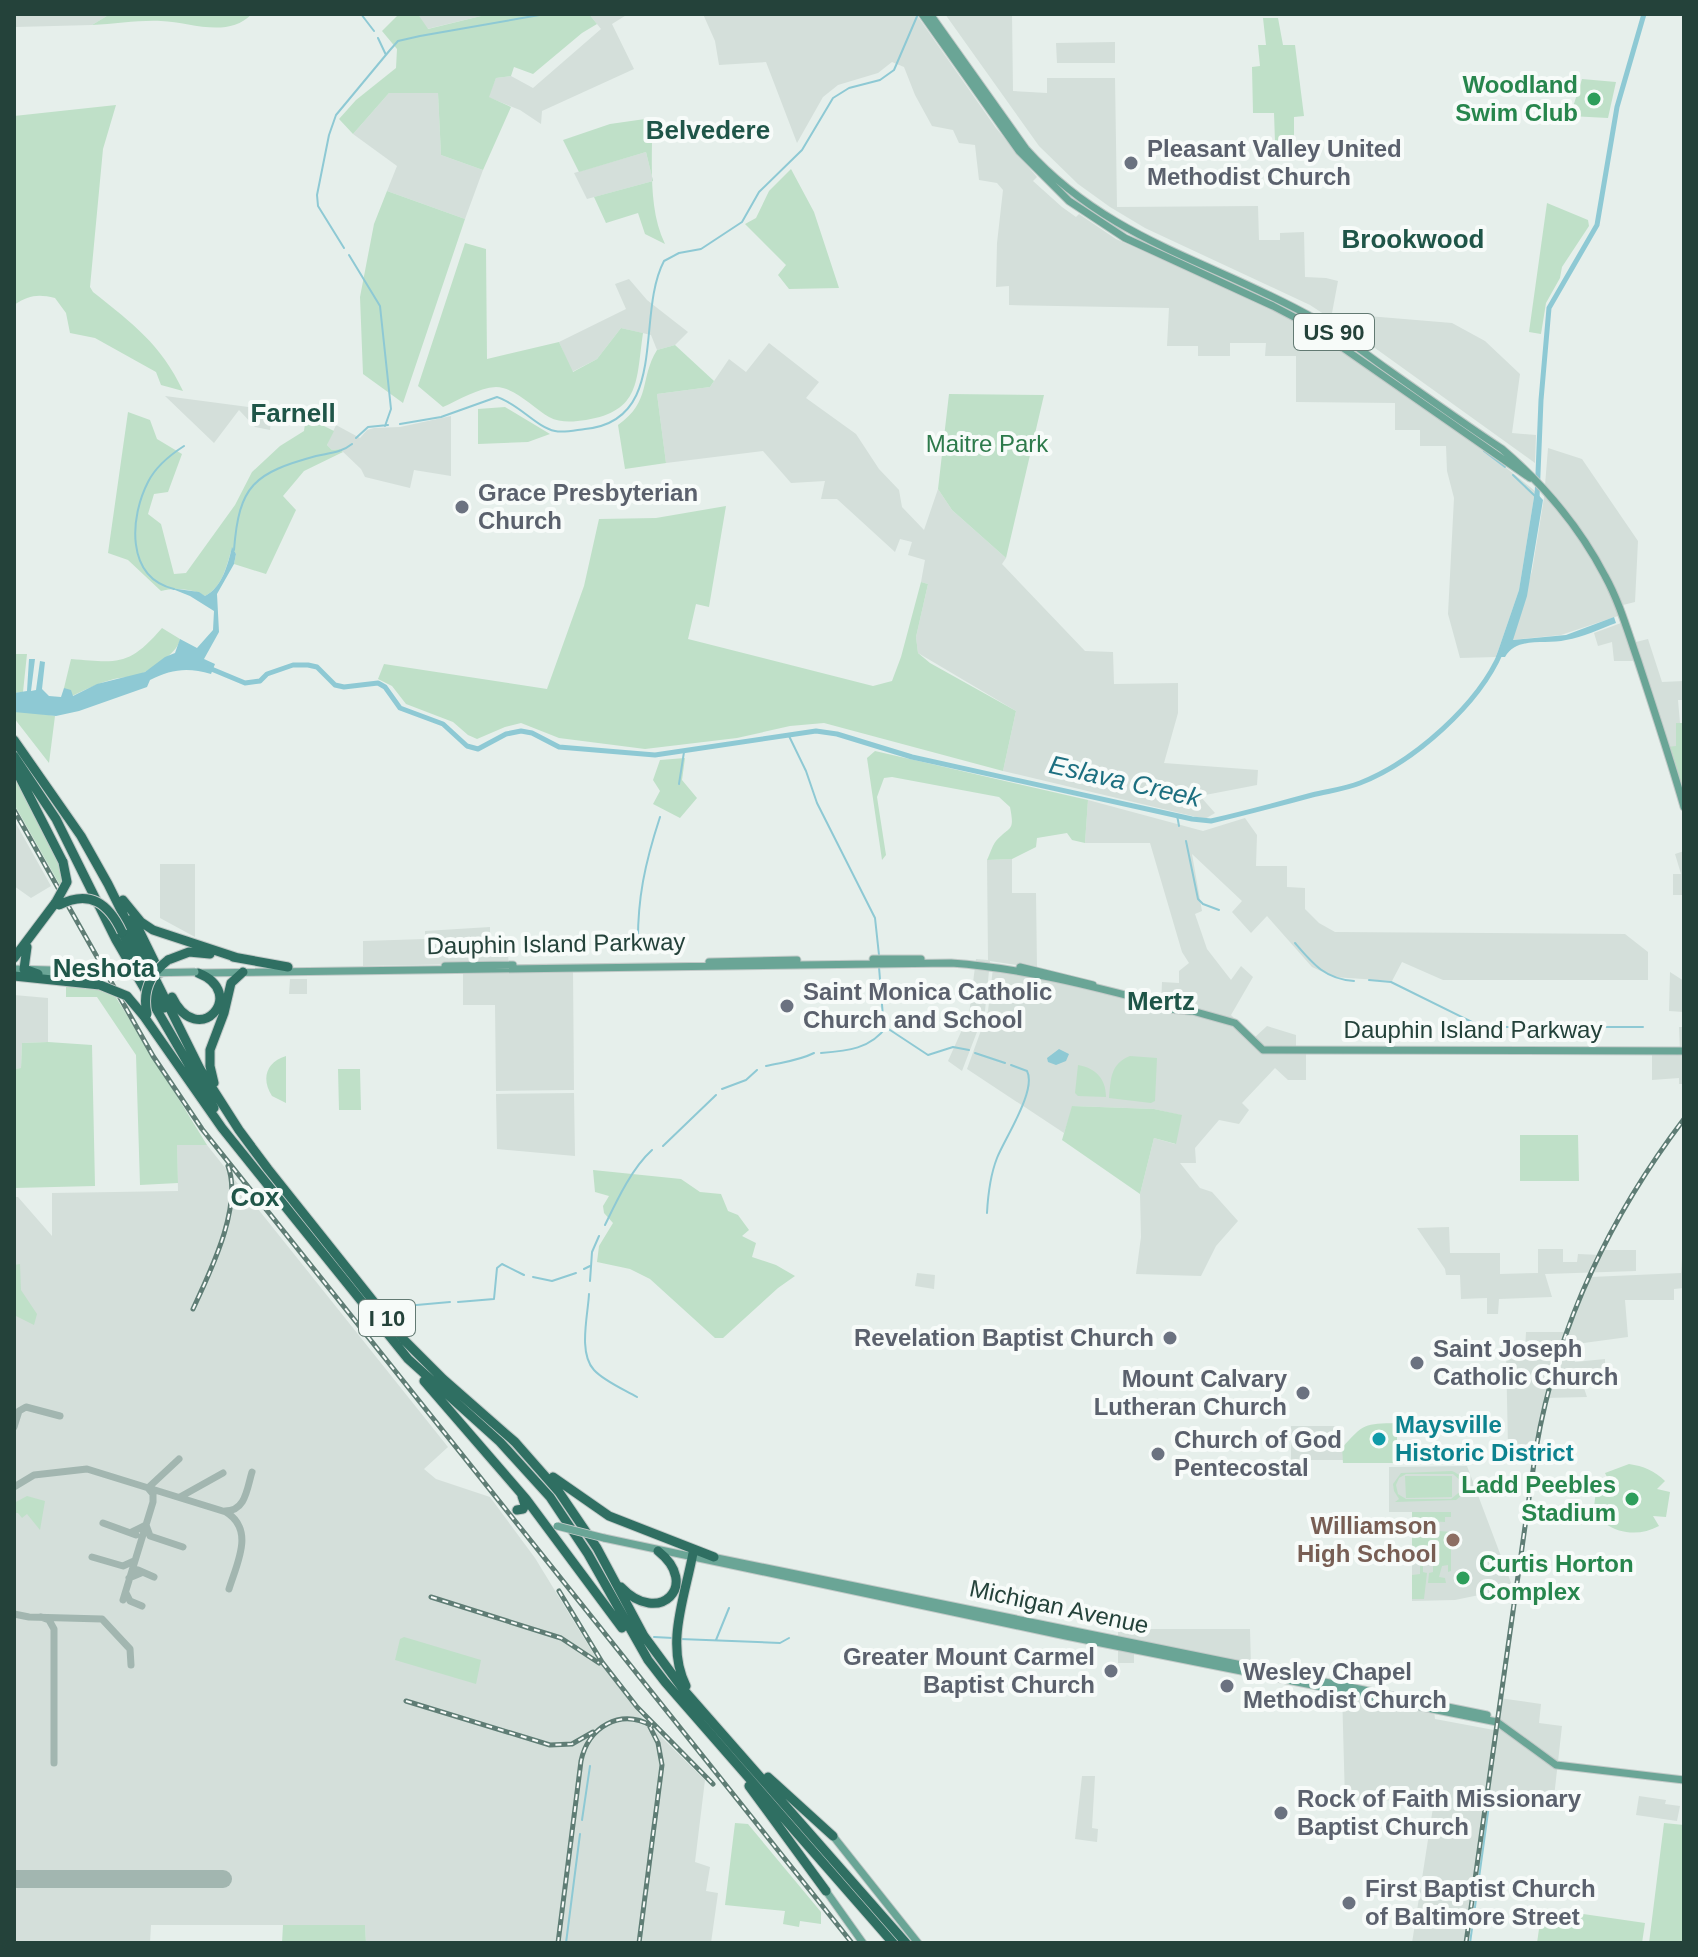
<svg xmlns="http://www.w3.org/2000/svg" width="1698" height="1957" font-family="Arial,sans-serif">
  <rect width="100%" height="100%" fill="#e6efeb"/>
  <path fill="#d4dfda" d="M16 14H110L92 25 16 27Z
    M418 14H505L481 16 427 29Z
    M589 14H628L612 24 634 69 542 111 541 124 520 110 488 97 496 78 511 76 533 88 601 29Z
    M703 14H916L996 128 1037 177 1033 181 1062 207 1076 217 1079 214 1116 239 1276 311 1316 332 1494 458 1535 491 1519 590 1496 657 1460 658 1448 614 1454 498 1447 471 1446 446H1420V430H1395V403L1296 402V356H1265L1266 343H1230V356H1198V346H1167L1169 308 1009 305V286L996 287 997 243 1003 190 997 183 979 180 975 145 959 143 953 130 932 126 915 95 904 67 892 62 878 73 838 85 823 97 797 143 766 62 719 65 715 41Z
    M945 14H1012L1013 91 1047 93V78H1115L1117 207 1258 206 1259 240H1280V233L1304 232 1305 277 1326 278 1338 281 1332 313 1452 323 1485 341 1520 374 1512 433 1536 435 1535 463 1368 343 1310 305 1145 228 1110 207 1078 184 1039 146Z
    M1115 42V63H1057L1056 43Z
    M389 93H438L441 155 483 170 465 219 387 191 397 166 353 134Z
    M646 152 653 181 587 199 574 173Z
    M629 279 647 300 688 332 675 345 657 350 651 335 621 328 597 359 572 372 559 342 626 309 615 284Z
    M769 343 819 382 806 398 856 434 879 469 899 490 902 507 924 530 938 489 952 510 1006 558 1002 564 1085 651 1113 652 1114 684 1178 683V713L1164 763 1258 770 1257 785 1200 796 1215 813 1205 819 1003 771 1016 711 918 653 916 637 928 584 921 582 925 560 908 555 912 542 900 539 895 552 837 499H821L825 481 791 483 763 451 666 463 657 394 710 387 729 359 746 372Z
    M165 396 272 410 270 430 255 427 239 410 214 443Z
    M451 416V476L414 470 410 488 365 477 361 469 340 449 332 450 327 445 336 425 360 438 367 430 374 428 400 427Z
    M1548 448 1582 459 1638 541 1635 602 1623 605 1636 642 1648 639 1662 682 1684 681V700H1678L1680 723H1676V747H1663L1636 661H1614L1612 642 1598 646 1594 633 1621 623 1618 616 1561 635 1512 640 1532 571 1544 498Z
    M1088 800 1203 831 1245 818 1257 835 1256 866H1287V887L1305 888V909L1319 923 1335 932 1625 934 1648 952V980H1443L1402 962 1392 981 1334 977 1312 967 1267 916 1251 933 1232 912 1242 901 1192 854 1202 911 1195 914 1207 949 1231 980 1241 966 1253 977 1231 1015 1254 1038 1267 1026 1296 1035V1048H1306V1080H1288L1275 1068 1242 1103 1249 1110 1239 1124 1219 1120 1195 1148 1196 1163H1180L1200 1188 1212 1192 1238 1221 1216 1246 1201 1276 1136 1274 1141 1237 1140 1194 1154 1138 1175 1144 1180 1115 1154 1109 1073 1106 1064 1133 967 1069 988 1011 993 968 1161 1007 1162 982 1179 983V971L1189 963 1182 952 1150 843H1085Z
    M14 820 51 886 31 898 14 886Z
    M1684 851V895H1673V874H1681L1675 854Z
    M1012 859V893H1036L1037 968 990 961 985 1011 962 1071 948 1061 969 1014 976 959 988 960 987 860Z
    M160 864H195V937L160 918Z
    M490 927V950H508L509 971 573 970 574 1090 496 1091 495 1005H463V964L363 966V941L425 939V931Z
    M1670 972 1684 981V1012L1669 1011Z
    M290 979H307V994H289Z
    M14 995 48 998V1042L22 1043 21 1068 14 1069Z
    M1679 1027H1684V1084H1679V1078L1652 1080V1052H1680Z
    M574 1093 575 1156 497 1149 496 1094Z
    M177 1145H207L448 1447 424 1469 436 1479 490 1497 535 1558 595 1656 644 1720 705 1780 695 1862 710 1867 706 1891 718 1893 711 1943H366L365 1925H151L150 1943H14V1197H18L52 1236V1193L178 1191Z
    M1449 1227 1450 1253H1500V1274L1538 1273V1249H1563V1262H1577L1578 1254 1601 1255 1604 1250H1636V1271L1545 1274 1552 1297 1499 1299 1498 1314H1487V1298L1461 1299 1460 1275H1446L1445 1269 1417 1228Z
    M1682 1259 1684 1288 1674 1289V1300H1625L1628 1337 1569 1345 1575 1362 1605 1359V1374L1580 1376 1587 1397 1544 1398 1534 1447 1508 1448 1506 1350 1525 1351 1526 1332H1569L1591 1277 1681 1273Z
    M917 1273 935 1275 934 1289 915 1286Z
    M1291 1426H1342L1343 1460H1291Z
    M1467 1466 1513 1588 1455 1600 1412 1601V1512H1389V1467Z
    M1118 1629H1250L1251 1666 1134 1643V1663H1118Z
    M1342 1691 1434 1710 1435 1719 1494 1730 1499 1698 1541 1704 1539 1723 1562 1726 1553 1806 1485 1800 1464 1943H1412L1434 1801 1345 1800Z
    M1082 1776H1095L1092 1828 1098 1829 1097 1842 1075 1839Z
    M1639 1796 1666 1800 1665 1804 1680 1806 1677 1821 1636 1815Z"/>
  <path fill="#bfe0c8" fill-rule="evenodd" d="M110 14H252C227 39 191 22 161 21 139 20 115 24 92 25Z
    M399 14H418L428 29 481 16 589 14 597 24 582 33 533 74 514 67 511 76 496 78 489 97 511 107 483 170 441 155 438 93H389L353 134 339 119 356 100 396 68 397 49 382 31Z
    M1263 18H1278L1283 45H1295L1304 116 1294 117V143L1275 142 1274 113H1253L1252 67 1260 66 1258 45H1266Z
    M1582 79 1616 82 1608 118 1570 116Z
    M116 105 103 149 90 287 93 292C133 324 161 344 183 391L161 385 156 372 95 338 70 333 66 313 55 298C38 294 29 295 14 305V116Z
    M652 118C653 158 647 207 665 244L645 234 638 213 606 223 594 197 653 181 646 152 579 172 563 140 610 124Z
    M791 169 814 212 839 288 789 289 778 275 786 265 745 224 756 218 769 191Z
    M387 191 465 219 403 403 363 374 360 297 374 224Z
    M1547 203 1588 220 1589 226 1562 267 1560 278 1546 303 1541 334 1529 332Z
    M465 243 486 249 487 359 559 342 573 372 597 359 621 328 643 333C636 381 641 411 586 420 573 422 560 423 549 417 534 408 514 387 496 387 478 388 459 400 443 407L418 386Z
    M675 345 714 381 710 387 657 394 666 463 625 469 618 425C652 401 639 379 657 350Z
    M949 394 1044 395 1006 558 952 510 938 489Z
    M505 407 550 434 528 442 478 444V409Z
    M128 412 150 420 157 439 182 454 168 492 154 494 148 514 161 524 174 574 186 573 235 505 252 472 280 446 304 431 306 417 334 431 327 445 332 450 340 449 343 452 304 471 283 496 296 510 266 574 234 564 236 554 232 548C227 565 222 588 205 596 194 589 174 587 161 591L128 560 108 553Z
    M726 506 709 607 696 604 688 639 873 686 892 681 901 657 921 582 928 584 916 637 918 653 930 663 1016 711 1003 771 824 723 790 726 737 738 645 749 559 738 521 723 505 727 477 739 468 735 453 722 406 704 392 686 378 679 384 664 547 689 584 586 599 519 656 518Z
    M162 628 180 639C179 651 156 666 145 672 135 677 124 677 114 679 99 683 86 689 72 696L64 688 71 659C119 663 129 666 162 628Z
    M14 654H27L23 692 14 693Z
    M24 711 55 716 49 763 14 718V712Z
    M1676 723H1684V792L1680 793 1667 747 1676 746Z
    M875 751 1088 800 1085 843 1072 840 1067 833 1037 838 1036 847 1012 859 987 860C990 854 992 846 996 841 1010 825 1015 833 1010 807L999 797 892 777 884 778 877 797 886 855 882 860 867 758Z
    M685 758 682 780 697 798 680 818 653 804 660 791 653 780 660 760Z
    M14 776 61 866 62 889 14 804Z
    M66 985 112 991 207 1145H177L178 1183 140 1185 136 1055 97 997H66Z
    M48 1042 92 1045 95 1186 14 1188V1069L21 1068 22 1043Z
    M286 1056V1103L272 1096C261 1079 266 1062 286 1056Z
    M1130 1056 1157 1058 1155 1101 1151 1103 1109 1098C1111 1079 1110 1064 1130 1056Z
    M1078 1065C1096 1068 1106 1079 1106 1097L1078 1096 1075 1093Z
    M338 1069H360L361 1110H339Z
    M1072 1106 1154 1109 1182 1115 1176 1144 1154 1138 1140 1194 1062 1140Z
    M1520 1135H1578L1579 1181H1520Z
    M593 1170 681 1179 700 1192 721 1194 728 1211 738 1215 749 1230 742 1236 756 1243 752 1257 776 1265 795 1276 778 1288 723 1338H715L650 1279 630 1269 597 1262 599 1246 613 1223 604 1213 603 1206 609 1196 595 1192Z
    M20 1264 21 1290 37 1314 34 1325 14 1315V1265Z
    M1397 1423V1463H1343L1342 1448C1364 1423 1364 1424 1397 1423Z
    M1629 1464C1643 1466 1655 1471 1665 1481L1657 1489 1670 1492 1666 1517 1653 1516 1659 1526C1639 1537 1614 1534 1599 1518L1606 1510 1594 1507 1597 1482 1610 1483 1605 1473Z
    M1452 1471C1466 1476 1469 1491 1456 1500L1395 1502 1399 1499 1394 1491 1393 1484 1401 1473ZM1406 1474H1453L1461 1481 1462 1490 1451 1499H1406L1398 1494 1396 1485 1399 1478Z
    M1405 1476H1452V1497L1406 1498Z
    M27 1496 45 1501 40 1530 27 1514 22 1518 18 1513H14V1503Z
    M1412 1512H1451V1517H1445V1522L1428 1521V1530L1451 1532V1571L1448 1572V1565L1442 1566 1439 1577 1445 1578 1446 1583H1428L1429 1573 1433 1572V1560L1437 1558H1433L1432 1555H1423V1572L1427 1573 1424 1599H1412V1575L1420 1574V1563H1412Z
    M404 1637 481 1660 476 1684 395 1660 400 1639Z
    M735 1823 748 1824 821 1912V1924L800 1921 799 1927 783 1924 785 1911 725 1905Z
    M1664 1823 1684 1825V1943H1649Z
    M1542 1908 1645 1923 1642 1943H1537Z
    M283 1925H365L366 1943H282Z"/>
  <path fill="#8ec9d4" d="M1535 491 1543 500 1527 596 1513 640 1566 635 1614 617 1616 623C1600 629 1583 637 1566 640 1546 645 1517 636 1505 657H1496L1519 590Z
    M232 547 236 554 234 564 217 594 219 632 204 659 215 664 211 674C188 667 171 669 150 680L147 687 79 711 56 716 14 712V693L27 691 29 659H35L31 691 36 690 40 661 45 662 42 689 49 696 61 697 64 688 71 690 73 696 97 684 145 672 165 657 175 653 180 639 197 648 213 630 214 611 190 596 170 588 199 592 205 596C222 588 228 564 232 547Z
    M1059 1049 1069 1054 1066 1061 1056 1065 1048 1062 1047 1058Z"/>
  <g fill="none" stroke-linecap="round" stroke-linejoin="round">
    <path stroke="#8ec9d4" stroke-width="2" d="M361 14 374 31
      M378 38 386 55
      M344 248 318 206 317 195 329 135 336 115 390 50 398 41 420 36 545 14
      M349 255 380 306 391 409 385 426
      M400 424 441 417 497 397C519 404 536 427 555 431 564 433 576 430 585 429 670 421 635 316 664 261L679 253 701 249 742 222 759 192 802 150 833 98 849 88 880 80 894 70 918 14
      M356 438 368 427 388 425
      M1484 451 1505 467
      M1513 475 1535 496
      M234 550C239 485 254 473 316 456 329 453 341 453 352 444
      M174 589C125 577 130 517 148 482 156 466 170 455 184 446
      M789 736 806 771 817 803 875 918 879 955
      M679 784 684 752
      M1177 815 1179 826
      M1186 841 1198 899 1203 904 1219 910
      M1295 943C1313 964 1325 979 1354 981
      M638 948C637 899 645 863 660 817
      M879 967 883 1017 887 1028 928 1055 953 1047 969 1050
      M1369 980 1391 982 1478 1025
      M1502 1027H1643
      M821 1053C847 1051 871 1049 887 1026
      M975 1053 1005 1063
      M766 1066C783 1062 798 1061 814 1053
      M722 1089 746 1080 757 1070
      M663 1146 716 1095
      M987 1213C988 1194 990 1176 997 1158 1005 1138 1037 1090 1027 1071L1011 1065
      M605 1225C617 1200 632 1168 652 1150
      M584 1269 590 1266
      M533 1277 552 1281 576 1273
      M590 1281 592 1252 599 1236
      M589 1294C588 1315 578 1353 594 1370 604 1381 623 1389 637 1397
      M458 1302 494 1299 497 1268 502 1264 524 1275
      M394 1307 450 1302
      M654 1637 673 1638
      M680 1639 780 1643 789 1638
      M716 1640 729 1608
      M582 1820 590 1766
      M566 1943 580 1834
      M1470 1943 1489 1805"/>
    <path stroke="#8ec9d4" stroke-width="5" d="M1537 498 1541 400 1549 308 1597 225 1617 107 1644 14
      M209 668 245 683 260 681 267 674 293 665H308L317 667 335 685 344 687 378 683 385 687 400 708 443 724 467 746 478 749 506 734 521 731 532 733 559 747 655 755 816 731 837 734 912 757 1192 819 1211 821C1245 813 1279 804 1312 795 1328 791 1345 789 1360 783 1414 762 1479 704 1501 652"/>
    <path stroke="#a2b6b0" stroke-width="7" d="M14 1427 19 1411 26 1407 60 1416
      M14 1487 34 1475 87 1469 226 1512C255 1530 237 1563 229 1589
      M149 1487 179 1459
      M180 1497 223 1473
      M225 1511C246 1511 247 1488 252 1472
      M103 1523 136 1535
      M132 1532 146 1525 150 1536 183 1547
      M92 1557 123 1566 134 1561
      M138 1570 154 1577
      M129 1578 141 1573
      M126 1593 130 1601 142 1606
      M123 1600 153 1502V1494L148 1488
      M14 1614 29 1617 102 1619 130 1649 131 1665
      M41 1617 49 1620 54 1629V1763"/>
    <path stroke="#a2b6b0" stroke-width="18" d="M14 1879H223"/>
    <g stroke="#c2cac8" stroke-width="9">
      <path id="major" d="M922 14 1019 151 1069 201 1125 238 1273 306 1313 327 1530 478
        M930 14 1026 149C1110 242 1214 261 1317 320 1341 334 1364 353 1387 369 1425 396 1463 423 1502 449 1543 484 1580 528 1605 576 1620 603 1628 633 1638 661 1654 710 1670 758 1684 807
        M873 959H921
        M709 962 797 960
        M445 966 513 965
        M1020 967 1093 985
        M14 969 50 970
        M197 973 951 963C1022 968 1092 986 1160 1004L1168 1009 1190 1011
        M36 975 94 974
        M1189 1010 1235 1023 1263 1050 1684 1051
        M604 1538 1066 1636 1497 1722 1556 1765 1684 1780
        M712 1557 1487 1715
        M833 1836 918 1943
        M826 1891 863 1943"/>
    </g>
    <g stroke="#c2cac8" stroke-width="11">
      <path id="highway" d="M14 740 81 836 108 884 200 1069 239 1130 268 1169 405 1341 443 1379 515 1442 559 1492 597 1548 644 1636 683 1689 906 1943
        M14 756 56 819 116 940 214 1108
        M14 766 63 862
        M123 900 141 922 153 930 238 958
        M133 918 160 973
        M122 932 164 1008
        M27 947 24 969 38 974
        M233 957 288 967
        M14 958 56 902
        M168 960 189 952 210 954
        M14 976 100 985
        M172 997C198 1051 249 993 198 973
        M143 1015 222 1128 408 1359 500 1442 550 1497 588 1554 648 1660 665 1682 893 1943
        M214 1083 210 1066V1050L224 1013 231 983 243 972
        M424 1381 526 1499 622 1628
        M553 1477 609 1516 714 1557
        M517 1510 523 1509 525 1505 522 1496
        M621 1587C659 1627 701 1585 658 1551
        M686 1686C665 1644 685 1597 693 1553
        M768 1777 833 1836
        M749 1786 826 1891"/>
    </g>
    <use href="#major" stroke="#6aa596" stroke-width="7"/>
    <use href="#highway" stroke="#2f6f62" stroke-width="9"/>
    <g stroke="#5f7d75" stroke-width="5">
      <path id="rail" d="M14 810 153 1056 202 1129 852 1943
        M193 1309C210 1272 243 1206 228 1166
        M559 1591 602 1662 637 1707 713 1784
        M431 1597 561 1638 599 1663
        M406 1701 550 1745 572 1744 593 1732
        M558 1943 581 1761C588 1727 620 1708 652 1726
        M639 1943 662 1765 658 1743 650 1727
        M1466 1943 1536 1449C1557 1326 1609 1218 1684 1119"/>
    </g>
    <use href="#rail" stroke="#f7fbf9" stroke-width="2" stroke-dasharray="6" stroke-linecap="butt"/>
    <g stroke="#c2cac8" stroke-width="9" stroke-linecap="butt">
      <path id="major-bridge" d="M94 974 195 972
        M557 1526 604 1538"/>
    </g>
    <g stroke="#c2cac8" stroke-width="11" stroke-linecap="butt">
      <path id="highway-bridge" d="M56 902 67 882 63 862
        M59 905C90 889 109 904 122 932
        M100 985 127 996 143 1015
        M147 1014C142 992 150 974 168 960"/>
    </g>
    <use href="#major-bridge" stroke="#6aa596" stroke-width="7"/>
    <use href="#highway-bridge" stroke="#2f6f62" stroke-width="9"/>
  </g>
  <g fill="#2e9e5b" stroke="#f7fbf9" stroke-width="3">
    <circle cx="1594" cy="99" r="8"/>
    <circle cx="1632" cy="1499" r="8"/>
    <circle cx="1463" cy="1578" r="8"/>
  </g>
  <g fill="#6b7280" stroke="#f7fbf9" stroke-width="3">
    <circle cx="1131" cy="163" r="8"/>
    <circle cx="462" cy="507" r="8"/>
    <circle cx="787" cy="1006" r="8"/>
    <circle cx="1170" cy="1338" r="8"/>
    <circle cx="1417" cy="1363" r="8"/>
    <circle cx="1303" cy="1393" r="8"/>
    <circle cx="1158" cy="1454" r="8"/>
    <circle cx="1111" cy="1671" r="8"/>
    <circle cx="1227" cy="1686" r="8"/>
    <circle cx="1281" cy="1813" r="8"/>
    <circle cx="1349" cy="1903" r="8"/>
  </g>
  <circle fill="#0f9aa8" stroke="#f7fbf9" stroke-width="3" cx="1379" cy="1439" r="8"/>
  <circle fill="#8d6e63" stroke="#f7fbf9" stroke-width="3" cx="1453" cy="1540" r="8"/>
  <g text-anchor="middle" stroke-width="8" stroke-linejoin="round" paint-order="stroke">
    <g fill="#f7fbf9" stroke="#637a73" stroke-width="2">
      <rect x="1294" y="314" width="80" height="36" rx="6"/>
      <rect x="359" y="1300" width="56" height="36" rx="6"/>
    </g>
    <g font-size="22" font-weight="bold" fill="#24423a">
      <text x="1334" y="340">US 90</text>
      <text x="387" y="1326">I 10</text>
    </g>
    <g font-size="24" font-weight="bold" fill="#27864d" stroke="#f7fbf9" text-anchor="end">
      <text x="1578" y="93">Woodland<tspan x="1578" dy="28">Swim Club</tspan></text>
      <text x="1616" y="1493">Ladd Peebles<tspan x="1616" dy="28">Stadium</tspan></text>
      <text x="1479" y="1572" text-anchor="start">Curtis Horton<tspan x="1479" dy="28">Complex</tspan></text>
    </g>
    <g font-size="24" font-weight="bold" fill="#5b616d" stroke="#f7fbf9" text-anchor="start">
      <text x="1147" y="157">Pleasant Valley United<tspan x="1147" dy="28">Methodist Church</tspan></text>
      <text x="478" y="501">Grace Presbyterian<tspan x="478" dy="28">Church</tspan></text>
      <text x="803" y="1000">Saint Monica Catholic<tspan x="803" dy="28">Church and School</tspan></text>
      <text x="1154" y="1346" text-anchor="end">Revelation Baptist Church</text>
      <text x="1433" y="1357">Saint Joseph<tspan x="1433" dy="28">Catholic Church</tspan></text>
      <text x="1287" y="1387" text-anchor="end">Mount Calvary<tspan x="1287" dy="28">Lutheran Church</tspan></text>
      <text x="1174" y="1448">Church of God<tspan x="1174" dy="28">Pentecostal</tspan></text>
      <text x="1095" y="1665" text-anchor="end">Greater Mount Carmel<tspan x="1095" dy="28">Baptist Church</tspan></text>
      <text x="1243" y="1680">Wesley Chapel<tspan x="1243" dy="28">Methodist Church</tspan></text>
      <text x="1297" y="1807">Rock of Faith Missionary<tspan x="1297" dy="28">Baptist Church</tspan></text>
      <text x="1365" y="1897">First Baptist Church<tspan x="1365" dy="28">of Baltimore Street</tspan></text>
    </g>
    <g font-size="24" fill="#2d7a4b" stroke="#f7fbf9">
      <text x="987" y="452">Maitre Park</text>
    </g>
    <g font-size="24" fill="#24423a" stroke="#f7fbf9">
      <text transform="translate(556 944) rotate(-1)" y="8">Dauphin Island Parkway</text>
      <text x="1473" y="1038">Dauphin Island Parkway</text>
      <text transform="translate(1059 1607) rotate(12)" y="8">Michigan Avenue</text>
    </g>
    <g font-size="24" font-weight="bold" fill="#0d838f" stroke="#f7fbf9" text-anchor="start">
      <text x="1395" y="1433">Maysville<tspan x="1395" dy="28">Historic District</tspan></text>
    </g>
    <g font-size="24" font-weight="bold" fill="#785e54" stroke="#f7fbf9" text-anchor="end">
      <text x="1437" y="1534">Williamson<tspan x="1437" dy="28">High School</tspan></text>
    </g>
    <g font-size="26" font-weight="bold" fill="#1f5548" stroke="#f7fbf9">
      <text x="708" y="139">Belvedere</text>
      <text x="1413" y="248">Brookwood</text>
      <text x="293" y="422">Farnell</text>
      <text x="104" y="977">Neshota</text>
      <text x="1161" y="1010">Mertz</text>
      <text x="255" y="1206">Cox</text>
    </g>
    <g font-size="26" font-style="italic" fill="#1c6f80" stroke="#f7fbf9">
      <text transform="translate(1125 781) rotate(13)" y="9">Eslava Creek</text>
    </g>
  </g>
  <rect width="1698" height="1957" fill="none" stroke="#24423a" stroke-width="32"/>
</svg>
